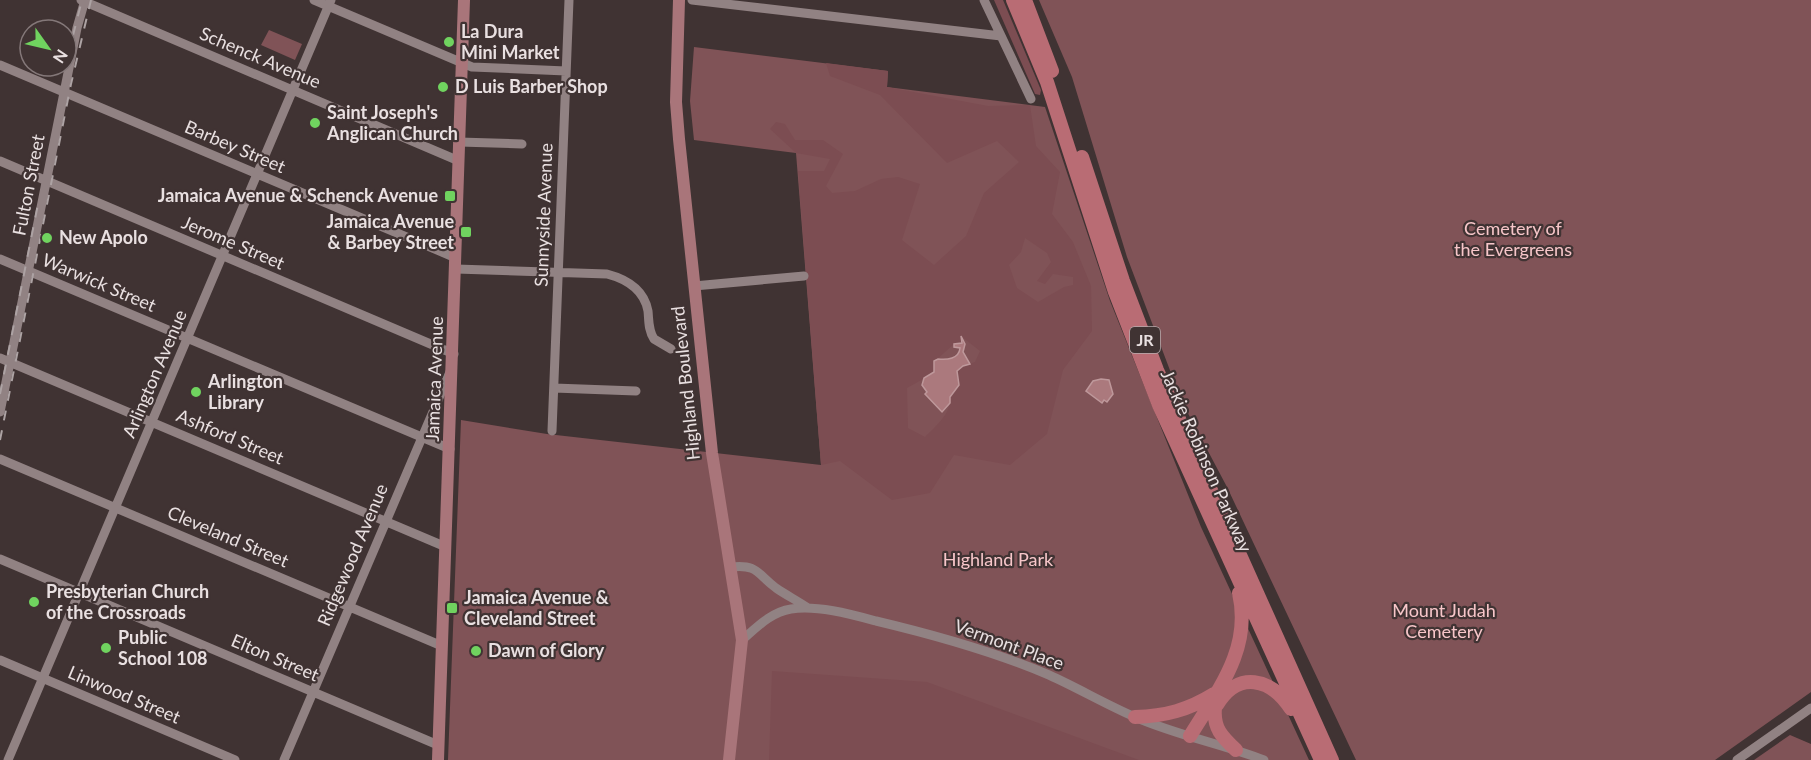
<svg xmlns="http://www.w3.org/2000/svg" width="1811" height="760" font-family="Lato,sans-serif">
  <rect width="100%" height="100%" fill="#403333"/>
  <path fill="#805357" d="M1039 0H1811V692L1715 760H1356L1227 487 1182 402 1127 257 1072 77Z
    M269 30 302 44 295 60 261 45Z
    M694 47 888 71 887 87 1045 107 1110 301 1201 527 1309 760H448L461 420 547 434 821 465 796 153 694 140 690 101Z
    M1790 735 1811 744V760H1754Z"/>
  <path fill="#7c4d52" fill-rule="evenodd" d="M994 0H1003L1041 90 1040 95 1035 94Z
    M826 63 888 71 887 87 988 106 1030 105 1036 146 1060 172 1052 214 1073 242 1091 286 1092 331 1063 370 1047 434 1010 465 954 455 930 493 892 500 840 461 821 465 798 171H824L830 159 796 153 770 129 776 122 785 124 795 140H823L843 154 826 186 832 193 855 191 881 179 898 177 920 184 902 240 934 265 966 236 984 193 1019 162 997 141 947 163 880 95 830 76ZM1025 238 1047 253 1051 262 1037 281 1045 284 1053 274 1073 277V285L1064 287 1038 302 1017 288 1009 265 1021 252ZM961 336 980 351 975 362 963 366 957 372 959 385 950 397C952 413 935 427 925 437L908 428 907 388 934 373 935 361 954 344 960 345Z
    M772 671 927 682 1139 760H769Z"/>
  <path fill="#ab797d" stroke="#be989b" stroke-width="1.5" d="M961 336 965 344 963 352 970 364 963 366 957 371 959 385 950 397V403L942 412 925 394 927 392 922 385 924 378 934 372V361L938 359C947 360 959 359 960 348L954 347V344L962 343Z
    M1101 379 1109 380 1113 394 1107 402 1104 400 1102 403 1086 391 1093 381Z"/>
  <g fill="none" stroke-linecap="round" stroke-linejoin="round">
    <path stroke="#918283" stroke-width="9" d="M81 0 459 161
      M314 0 472 67 566 71
      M692 0 1001 36
      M984 0 1031 99
      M0 65 456 258
      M459 142 522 144
      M0 161 454 354
      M0 259 450 449
      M456 269 607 274C626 279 644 289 648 311 649 320 648 330 654 339L671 349
      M694 286 804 276
      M0 358 446 547
      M554 388 636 391
      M0 412 77 28 85 0
      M552 431 569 0
      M0 459 442 646
      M0 559 438 745
      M731 567C758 564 757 574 776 588 786 595 798 601 808 608
      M742 640C756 628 771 612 791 609 817 605 850 614 876 621 935 635 993 651 1049 675 1078 688 1105 704 1135 717 1176 735 1222 744 1264 760
      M0 660 235 760
      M8 760 331 0
      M284 760 450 372
      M1737 760 1811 708"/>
    <path stroke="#a9757a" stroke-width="12" d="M679 0 676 102 679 139 712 453 742 640 729 760
      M438 760 464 0"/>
    <path stroke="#b96c74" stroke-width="14" d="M1013 0 1047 82 1115 292 1159 405 1321 760
      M1025 0 1052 71
      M1082 157 1123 281 1157 370 1332 760
      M1217 705C1238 670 1271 678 1291 709
      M1215 708C1213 728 1222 737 1236 750
      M1135 717C1166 716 1188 710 1214 694
      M1190 736C1218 690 1252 649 1239 593"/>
    <path stroke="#ada3a4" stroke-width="2" stroke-dasharray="10 10" stroke-linecap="butt" d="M68 55 82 0
      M0 394 38 204
      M0 440 71 84 91 0"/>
  </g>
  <g fill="#70d35f" stroke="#403333" stroke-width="2">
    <circle cx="449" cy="42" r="6"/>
    <circle cx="443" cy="87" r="6"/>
    <circle cx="315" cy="123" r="6"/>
    <rect x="444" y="190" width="12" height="12" rx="3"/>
    <rect x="460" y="226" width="12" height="12" rx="3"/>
    <circle cx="47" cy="238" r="6"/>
    <circle cx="196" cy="392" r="6"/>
    <circle cx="34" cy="602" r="6"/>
    <rect x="446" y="602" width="12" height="12" rx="3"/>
    <circle cx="106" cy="648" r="6"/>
    <circle cx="476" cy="651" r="6"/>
  </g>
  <g text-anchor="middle" stroke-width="4.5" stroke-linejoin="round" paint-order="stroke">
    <rect fill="#403333" stroke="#b6acad" stroke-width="1.5" x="1130" y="327" width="30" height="26" rx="4.5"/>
    <g font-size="16" font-weight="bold" fill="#e9e0e1">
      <text x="1145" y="346">JR</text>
    </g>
    <g font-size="18" font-weight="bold" fill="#e9e0e1" stroke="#403333" text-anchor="start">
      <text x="461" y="38">La Dura<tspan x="461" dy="21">Mini Market</tspan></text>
      <text x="455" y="93">D Luis Barber Shop</text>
      <text x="327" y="119">Saint Joseph's<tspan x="327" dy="21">Anglican Church</tspan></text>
      <text x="438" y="202" text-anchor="end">Jamaica Avenue &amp; Schenck Avenue</text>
      <text x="454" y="228" text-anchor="end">Jamaica Avenue<tspan x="454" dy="21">&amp; Barbey Street</tspan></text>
      <text x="59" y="244">New Apolo</text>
      <text x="208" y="388">Arlington<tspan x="208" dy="21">Library</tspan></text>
      <text x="46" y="598">Presbyterian Church<tspan x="46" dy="21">of the Crossroads</tspan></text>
      <text x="464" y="604">Jamaica Avenue &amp;<tspan x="464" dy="21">Cleveland Street</tspan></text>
      <text x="118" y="644">Public<tspan x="118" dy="21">School 108</tspan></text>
      <text x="488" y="657">Dawn of Glory</text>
    </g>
    <g font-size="18" fill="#e9e0e1" stroke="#403333">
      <text transform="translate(260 58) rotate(23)" y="6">Schenck Avenue</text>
      <text transform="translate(235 147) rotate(23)" y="6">Barbey Street</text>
      <text transform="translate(29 185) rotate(-79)" y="6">Fulton Street</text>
      <text transform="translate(544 215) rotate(-88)" y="6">Sunnyside Avenue</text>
      <text transform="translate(233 243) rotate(23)" y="6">Jerome Street</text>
      <text transform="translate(99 283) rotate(23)" y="6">Warwick Street</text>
      <text transform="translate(155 374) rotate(-67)" y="6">Arlington Avenue</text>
      <text transform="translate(435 379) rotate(-88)" y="6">Jamaica Avenue</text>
      <text transform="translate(686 383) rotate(-96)" y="6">Highland Boulevard</text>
      <text transform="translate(230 437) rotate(23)" y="6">Ashford Street</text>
      <text transform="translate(1206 461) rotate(66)" y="6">Jackie Robinson Parkway</text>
      <text transform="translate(228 537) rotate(23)" y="6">Cleveland Street</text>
      <text transform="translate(353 555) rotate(-67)" y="6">Ridgewood Avenue</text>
      <text transform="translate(1009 645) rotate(20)" y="6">Vermont Place</text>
      <text transform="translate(275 658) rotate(23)" y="6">Elton Street</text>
      <text transform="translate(124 695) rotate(23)" y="6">Linwood Street</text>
    </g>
    <g font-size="18" fill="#f7c6c9" stroke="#403333">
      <text x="1513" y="235">Cemetery of<tspan x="1513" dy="21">the Evergreens</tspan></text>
      <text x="998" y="566">Highland Park</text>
      <text x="1444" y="617">Mount Judah<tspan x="1444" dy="21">Cemetery</tspan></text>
    </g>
  </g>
  <g transform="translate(48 48) rotate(124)"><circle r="28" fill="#403333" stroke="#847879" stroke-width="1.5"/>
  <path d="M0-4.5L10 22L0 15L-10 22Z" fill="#70d35f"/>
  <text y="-9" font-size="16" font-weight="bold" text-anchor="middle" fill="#e9e0e1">N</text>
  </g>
</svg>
